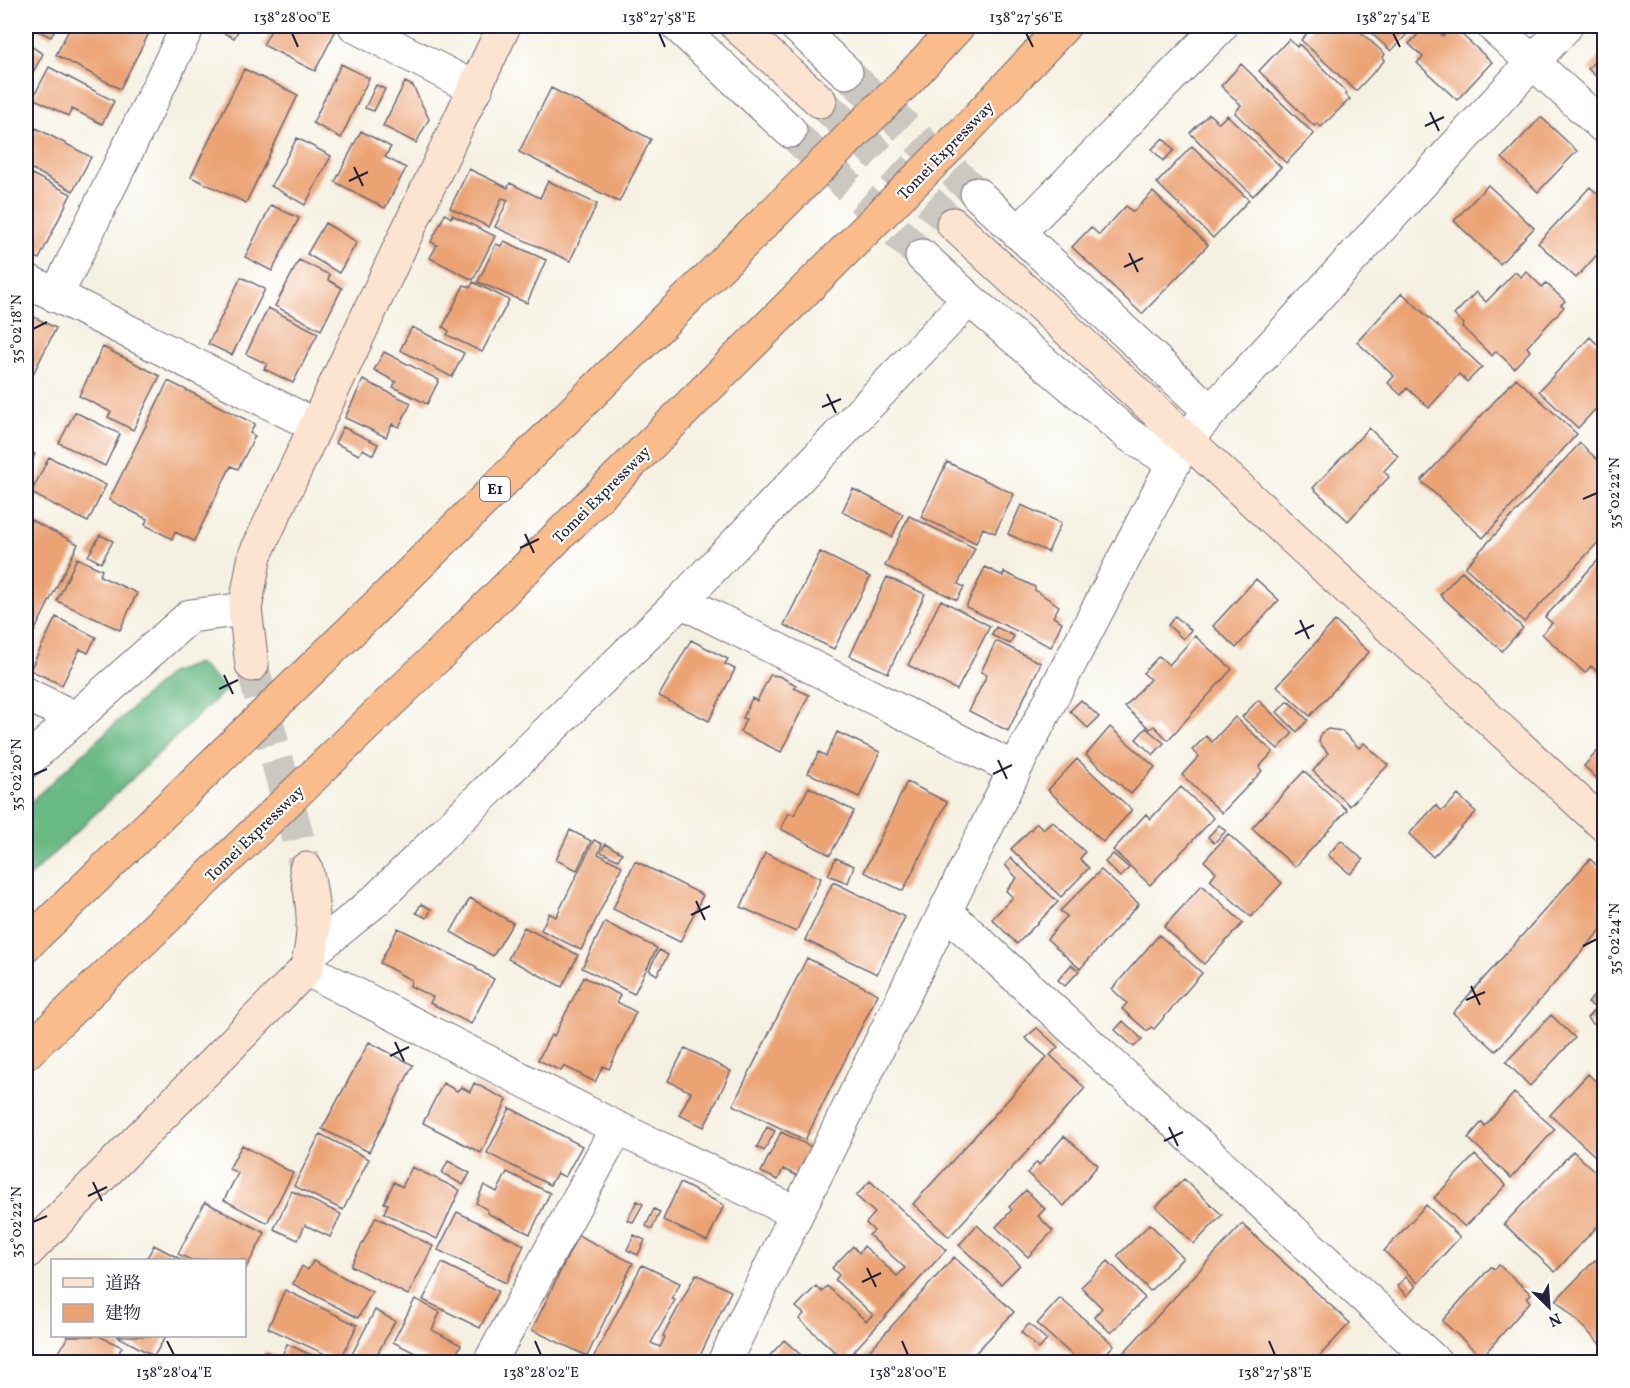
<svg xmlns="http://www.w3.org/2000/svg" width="1630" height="1388" font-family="Vollkorn,'Noto Serif JP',serif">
  <rect width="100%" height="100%" fill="#fff"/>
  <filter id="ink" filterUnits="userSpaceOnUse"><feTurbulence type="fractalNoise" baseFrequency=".0167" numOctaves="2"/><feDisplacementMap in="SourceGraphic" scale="12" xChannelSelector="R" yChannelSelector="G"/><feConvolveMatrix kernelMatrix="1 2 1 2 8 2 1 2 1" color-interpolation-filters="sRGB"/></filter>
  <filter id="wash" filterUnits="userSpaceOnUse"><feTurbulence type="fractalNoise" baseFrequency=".008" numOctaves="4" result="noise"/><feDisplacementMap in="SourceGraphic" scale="24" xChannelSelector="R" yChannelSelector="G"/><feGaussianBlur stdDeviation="1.35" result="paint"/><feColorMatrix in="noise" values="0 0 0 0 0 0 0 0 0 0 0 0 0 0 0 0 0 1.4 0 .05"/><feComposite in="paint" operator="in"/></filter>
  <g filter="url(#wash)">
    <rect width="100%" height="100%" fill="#f5f1e2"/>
    <path fill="#69b984" stroke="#466e60" stroke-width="1.5" d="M198 663 226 689 26 880V806L170 673Z"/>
    <g id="blocks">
      <path fill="#eba373" d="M28 26H57L51 37Z
        M71 26H130L148 35 120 89 56 55Z
        M209 26H241L234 38Z
        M263 26H338L315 71 263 45 271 30Z
        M1306 26H1354L1385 54 1383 57 1385 60 1356 91 1301 40 1310 30Z
        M1363 26H1415L1391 51Z
        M1426 26H1431L1443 36 1452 26 1492 62 1457 100 1417 63 1423 57 1409 44Z
        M1289 39 1297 47 1299 44 1347 93 1345 94 1350 99 1321 127 1317 123 1314 126 1259 71Z
        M26 43 43 54 26 85Z
        M1604 51V84L1588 69Z
        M341 64 369 78 341 138 313 123Z
        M1241 64 1314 134 1286 163 1235 113 1241 105 1221 86Z
        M49 67 114 101 102 124 72 109 68 116 33 98Z
        M244 69 298 95 246 203 191 177Z
        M405 82 413 86 429 119 416 143 383 126Z
        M376 85 385 89 374 111 365 108Z
        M551 88 651 139 619 202 519 152Z
        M1209 114 1219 123 1227 115 1281 167 1253 196 1190 133Z
        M1541 117 1577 151 1538 192 1502 158Z
        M36 128 91 157 73 191 26 166V150Z
        M361 131 391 147 385 157 406 168 385 208 335 182Z
        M297 138 331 156 305 205 271 186Z
        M1163 138 1174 150 1163 161 1152 149Z
        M1192 146 1249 200 1213 238 1157 183Z
        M469 169 508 188 510 183 540 198 548 181 597 204 570 261 495 227 508 200 502 198 489 227 450 208Z
        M26 171 71 194 39 259 26 253Z
        M1488 185 1534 228 1500 264 1454 221Z
        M1590 187 1604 200V247L1576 278 1538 243Z
        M1153 192 1208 245 1142 314 1072 247 1091 227 1099 235 1126 206 1133 212Z
        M271 205 299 218 272 271 245 257Z
        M445 214 451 218 452 215 495 236 473 280 430 258 437 245 431 242Z
        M325 223 357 242 339 273 307 254Z
        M504 241 546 260 527 303 478 282 496 244 501 246Z
        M299 260 330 275 328 280 342 288 321 330 275 306Z
        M1526 271 1542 287 1546 283 1565 301 1561 305 1564 307 1527 347 1530 351 1514 368 1496 351 1492 356 1462 327 1464 324 1454 315 1476 292 1486 302 1515 272 1521 277Z
        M241 277 265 289 232 355 208 344Z
        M473 282 509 300 482 352 447 335 449 331 443 327 464 285 471 287Z
        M1402 293 1482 367 1467 382 1459 374 1429 408 1407 388 1401 395 1388 383 1394 376 1357 342Z
        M268 308 318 333 293 383 264 369 267 364 246 354Z
        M26 313 56 328 26 388Z
        M412 327 464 353 452 377 400 350Z
        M1590 337 1604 351V400L1578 428 1539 391Z
        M103 347 160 376 133 430 108 417 111 412 79 396Z
        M384 352 439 380 427 404 393 387 396 382 374 370Z
        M1516 378 1577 434 1483 538 1421 481Z
        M363 380 411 403 399 427 392 424 386 437 345 418Z
        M168 381 255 424 250 433 255 436 238 469 231 466 194 541 175 532 172 539 145 525 147 519 109 500Z
        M75 412 120 434 105 466 59 443Z
        M343 427 378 444 373 455 363 449 359 455 335 443Z
        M1369 428 1398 456 1384 471 1389 477 1348 521 1313 488Z
        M1580 443 1604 466V536L1524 622 1465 567Z
        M26 449 35 454 26 473Z
        M49 457 106 485 88 522 31 493Z
        M947 462 1014 494 995 533 983 528 976 543 921 517Z
        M853 489 903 514 892 537 842 512Z
        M1021 505 1061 523 1048 552 1008 534Z
        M909 516 975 548 958 584 964 587 957 600 885 566Z
        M27 518 78 544 34 632 26 628Z
        M100 535 113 541 101 563 88 556Z
        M820 552 870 577 834 649 784 625Z
        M1604 554V671L1601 675 1591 666 1585 673 1542 634 1552 623 1545 617Z
        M77 558 102 570 100 576 137 593 120 630 57 601Z
        M985 567 1003 576 1004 572 1035 587V590L1059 606 1053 617 1062 622 1051 647 966 607Z
        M1462 571 1523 628 1502 651 1440 595Z
        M887 577 925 594 888 673 850 656Z
        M1256 579 1279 600 1236 648 1213 626Z
        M941 600 990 626 957 690 908 665Z
        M1175 616 1191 630 1183 639 1168 625Z
        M56 617 96 637 88 653 80 649 62 685 30 670Z
        M1335 621 1369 652 1310 716 1277 686Z
        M996 627 1014 636 1010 644 991 635Z
        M1195 636 1232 669 1168 740 1154 726 1150 729 1125 707 1150 679 1143 673 1159 656 1169 665Z
        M691 640 728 659 725 664 735 669 709 721 659 696Z
        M996 641 1041 663 1008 731 969 711 987 675 981 672Z
        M770 675 779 676 796 685 794 688 809 695 781 752 740 732 746 719 743 718 752 698 757 701Z
        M1081 700 1099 717 1088 728 1070 711Z
        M1258 700 1293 733 1278 749 1242 717Z
        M1288 701 1308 720 1297 732 1277 712Z
        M1235 717 1273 752 1259 767 1262 771 1222 813 1182 775 1199 756 1192 750 1206 736 1212 742Z
        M1110 727 1155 767 1131 794 1086 755Z
        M1146 728 1164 743 1153 755 1136 739Z
        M1328 729 1342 731 1359 748 1364 743 1388 765 1350 806 1313 771 1328 753 1319 742 1321 733Z
        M837 732 880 752 859 797 808 773 819 752 826 756Z
        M1604 744V785L1584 766Z
        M1077 759 1132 810 1103 842 1048 790Z
        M1304 771 1347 810 1295 867 1252 828Z
        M907 782 947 802 903 891 864 872Z
        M809 787 854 811 830 855 781 829 789 813 794 815Z
        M1181 787 1214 818 1150 885 1113 850 1146 814 1150 819Z
        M1458 795 1476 812 1433 857 1409 834 1436 805 1442 811Z
        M1052 821 1085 852 1080 859 1089 868 1061 897 1011 849 1037 823 1043 829Z
        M1219 825 1226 831 1214 843 1208 837Z
        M570 830 591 841 577 870 556 860Z
        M1228 834 1282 883 1251 917 1210 880 1216 872 1204 861Z
        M594 840 602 844 598 854 622 866 581 950 541 930 549 913 556 917Z
        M1341 840 1363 860 1350 874 1328 855Z
        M605 844 622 853 618 860 601 852Z
        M765 853 821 878 796 932 741 907Z
        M1113 854 1129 868 1120 877 1105 862Z
        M836 858 854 866 848 883 828 875Z
        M1011 858 1058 902 1017 944 992 919 1013 897 1006 891 1017 878 1005 865Z
        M1590 859 1604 872V926L1496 1051 1453 1013Z
        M635 861 703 895 680 942 613 909Z
        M1101 870 1139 904 1080 969 1047 939 1067 916 1060 911Z
        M833 882 905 917 877 974 805 940Z
        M1202 885 1243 923 1204 964 1164 927Z
        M470 898 513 923 493 956 451 932Z
        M421 904 431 909 427 918 416 913Z
        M605 922 657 948 634 994 582 968Z
        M524 927 578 955 562 987 508 959Z
        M398 928 477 967 476 969 494 979 471 1024 430 1003 433 997 410 986 411 980 380 963Z
        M1159 935 1202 973 1154 1029 1151 1027 1147 1031 1122 1009 1127 1003 1112 989Z
        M659 950 668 955 657 975 649 970Z
        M807 958 878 994 805 1140 733 1105Z
        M1071 965 1079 971 1065 986 1058 980Z
        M584 977 620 995 617 1002 636 1012 609 1069 603 1066 595 1082 564 1066 561 1071 538 1060 551 1035 554 1036Z
        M1604 983V1034L1587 1018 1596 1008 1588 1003Z
        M1551 1015 1575 1038 1530 1086 1506 1062Z
        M1123 1021 1142 1039 1134 1047 1115 1030Z
        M1037 1028 1058 1047 1050 1055 1085 1088 949 1237 913 1204 1047 1057 1025 1038Z
        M369 1042 413 1065 369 1152 322 1129Z
        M685 1048 731 1071 704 1127 679 1115 691 1092 668 1081Z
        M1588 1074 1604 1089V1164L1550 1115Z
        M443 1083 457 1091 461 1087 470 1092 474 1083 507 1100 481 1153 423 1123Z
        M1514 1093 1555 1129 1511 1178 1468 1138 1482 1122 1485 1126Z
        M510 1108 582 1146 565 1177 557 1173 550 1185 487 1153Z
        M767 1127 775 1131 764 1151 757 1147Z
        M781 1132 814 1148 800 1177 783 1169 778 1180 761 1172Z
        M320 1134 369 1159 343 1210 294 1186Z
        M1064 1136 1098 1165 1064 1206 1027 1173 1037 1162 1039 1165Z
        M242 1145 293 1173 267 1223 224 1200 238 1173 229 1169Z
        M1573 1151 1604 1180V1219L1555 1272 1504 1224Z
        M1475 1155 1506 1185 1465 1227 1434 1198Z
        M448 1161 470 1173 463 1185 442 1173Z
        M412 1167 460 1190 437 1239 384 1213 388 1204 384 1203 394 1182 402 1187Z
        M507 1172 550 1193 530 1234 487 1213 488 1210 476 1203 484 1185 497 1192Z
        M1184 1179 1222 1215 1194 1244 1156 1207Z
        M870 1181 946 1250 844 1362H829L837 1354 799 1319 804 1314 796 1307 816 1286 822 1292 827 1286 866 1321 873 1315 835 1280 839 1275 832 1268 853 1246 859 1253 864 1246 897 1276 905 1268 869 1235 874 1231 866 1223 875 1213 856 1196Z
        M680 1183 724 1205 707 1241 663 1220Z
        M1026 1190 1045 1209 1038 1216 1053 1231 1028 1257 996 1227 1012 1210 1009 1207Z
        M292 1191 341 1214 330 1237 305 1225 298 1240 274 1229Z
        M637 1201 643 1204 633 1222 627 1220Z
        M205 1202 265 1233 244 1272V1260H191L178 1254Z
        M1426 1205 1460 1237 1418 1283 1384 1251Z
        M654 1209 660 1212 652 1229 646 1226Z
        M457 1212 524 1245 506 1283 438 1250Z
        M376 1217 433 1246 408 1295 351 1266Z
        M1150 1224 1183 1258 1150 1291 1117 1256Z
        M1242 1224 1350 1323 1314 1362H1115Z
        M977 1225 1020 1265 1001 1284 959 1245Z
        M578 1235 633 1263 587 1356 532 1330Z
        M634 1235 645 1240 638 1255 627 1250Z
        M154 1245 182 1260H146Z
        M954 1257 1014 1312 967 1362H864L861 1360Z
        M1595 1260 1601 1265 1604 1262V1339L1600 1344 1556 1300Z
        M313 1261 372 1292 358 1318 293 1284 302 1266 308 1270Z
        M1108 1261 1145 1298 1111 1333 1094 1317 1102 1308 1081 1287Z
        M442 1263 498 1291 480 1328 423 1300Z
        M642 1265 680 1283 672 1299 675 1300 651 1343 660 1347 665 1337 663 1336 696 1274 731 1291 697 1362 680 1357 678 1360 683 1362H591Z
        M1499 1265 1531 1294 1527 1298 1530 1302 1482 1357 1442 1321 1491 1267 1495 1269Z
        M1406 1277 1416 1286 1407 1296 1397 1286Z
        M285 1290 357 1325 340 1361 268 1328Z
        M1060 1298 1114 1345 1098 1362H1080L1037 1324Z
        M415 1299 440 1312 432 1330 461 1345 452 1362H433L393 1342Z
        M375 1310 395 1321 373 1362H348Z
        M1029 1324 1047 1340 1039 1349 1021 1332Z
        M68 1336H99L122 1347 114 1362H54Z
        M117 1336H166L154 1356Z
        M784 1340 809 1362H764Z
        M287 1344 326 1362H259L265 1351 281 1358Z"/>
    </g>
  </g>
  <g filter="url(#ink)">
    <use href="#blocks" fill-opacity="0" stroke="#6c6a75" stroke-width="1.5"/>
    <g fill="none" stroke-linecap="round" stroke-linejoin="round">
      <path stroke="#cbc8c1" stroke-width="33" stroke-dasharray="33 16" stroke-linecap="butt" d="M846 72 977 194
        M790 131 922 256"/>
      <path stroke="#cbc8c1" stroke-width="33" stroke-dasharray="33 16" stroke-linecap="butt" d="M820 101 953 224
        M252 665 306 869"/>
      <g stroke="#6c6a75" stroke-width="35">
        <path id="street" d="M355 26 476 89
          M678 26 790 131
          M796 26 846 72
          M1493 26 1604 127
          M977 194 1211 412
          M1018 233 1221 26
          M922 256 969 299 1129 435 1174 463
          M26 280 314 425
          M56 296 188 26
          M681 601 1015 769
          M26 694 75 718
          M26 762 190 616 245 609
          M945 911 1435 1362
          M311 953 375 901 681 601 969 299
          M306 969 617 1128 797 1213
          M490 1362 617 1128
          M724 1362 1015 769 1186 439 1566 26"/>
      </g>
      <g stroke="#6c6a75" stroke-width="35">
        <path id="secondary" d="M737 26 820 101
          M953 224 1604 825
          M252 665 245 609 255 555 504 26
          M26 1253 306 969C317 935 314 904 306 869"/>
      </g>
      <g stroke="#6c6a75" stroke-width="35">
        <path id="highway" d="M26 945 384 599 908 80 958 26
          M26 1053 442 652 964 132 1064 26"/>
      </g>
      <use href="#street" stroke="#fff" stroke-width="33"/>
      <use href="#secondary" stroke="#fde4d0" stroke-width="33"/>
      <use href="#highway" stroke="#f9bc8a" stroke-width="33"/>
    </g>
  </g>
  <path fill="none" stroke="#22223b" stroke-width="2" d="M292 33 298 47M659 33 665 47M1026 33 1033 47M1393 33 1400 47M1430 112 1439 131M1425 126 1444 117M354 167 363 186M349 181 368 172M1129 253 1138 272M1124 267 1143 258M33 329 47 322M827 394 836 413M822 407 841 399M1583 499 1597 493M525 534 534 553M520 548 539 539M1300 620 1309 639M1295 634 1314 625M224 675 233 694M219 689 238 680M998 760 1007 779M993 774 1012 765M33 775 47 769M696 901 705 920M691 915 710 906M1583 946 1597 939M1471 986 1480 1005M1466 1000 1485 992M395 1042 404 1061M390 1056 409 1047M1169 1127 1178 1146M1164 1141 1183 1132M93 1182 102 1201M88 1196 107 1187M33 1222 47 1216M867 1268 876 1287M862 1282 881 1273M167 1341 174 1355M535 1341 541 1355M902 1341 908 1355M1269 1341 1275 1355"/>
  <g text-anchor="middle" stroke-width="4.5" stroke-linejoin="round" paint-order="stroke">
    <rect fill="#fff" stroke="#646476" stroke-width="1.5" x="480" y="477" width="30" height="24" rx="4.5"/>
    <g font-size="15" font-weight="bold" fill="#22223b">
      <text x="495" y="494">E1</text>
    </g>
    <g font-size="16" fill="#22223b" stroke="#fff">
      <text transform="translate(945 150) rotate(-46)" y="6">Tomei Expressway</text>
      <text transform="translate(601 494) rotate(-45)" y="6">Tomei Expressway</text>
      <text transform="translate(254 833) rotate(-44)" y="6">Tomei Expressway</text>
    </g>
  </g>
  <rect width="1630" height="1388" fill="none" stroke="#fff" stroke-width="66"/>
  <rect x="51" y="1259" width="195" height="78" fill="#ffffff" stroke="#a7a7b1" stroke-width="1.5"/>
  <rect x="63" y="1278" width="30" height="9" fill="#fde4d0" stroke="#a7a7b1" stroke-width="1.5"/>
  <text x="105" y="1289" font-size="18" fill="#22223b">道路</text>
  <rect x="63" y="1304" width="30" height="18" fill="#eba373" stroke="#a7a7b1" stroke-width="1.5"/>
  <text x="105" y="1319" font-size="18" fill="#22223b">建物</text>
  <g transform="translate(1549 1307) rotate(155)" stroke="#ffffff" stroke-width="4.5" paint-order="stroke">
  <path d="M0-4.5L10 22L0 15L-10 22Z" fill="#22223b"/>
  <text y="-9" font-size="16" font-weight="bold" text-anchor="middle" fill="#22223b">N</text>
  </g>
  <rect x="33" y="33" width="1564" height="1322" fill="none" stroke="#22223b" stroke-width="2"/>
  <g font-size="15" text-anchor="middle" fill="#22223b">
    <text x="292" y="22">138°28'00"E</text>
    <text x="659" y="22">138°27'58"E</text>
    <text x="1026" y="22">138°27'56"E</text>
    <text x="1393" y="22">138°27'54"E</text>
    <text transform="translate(16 329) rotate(-90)" y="5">35°02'18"N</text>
    <text transform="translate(1614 493) rotate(-90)" y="5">35°02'22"N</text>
    <text transform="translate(16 775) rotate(-90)" y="5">35°02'20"N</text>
    <text transform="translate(1614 939) rotate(-90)" y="5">35°02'24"N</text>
    <text transform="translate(16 1222) rotate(-90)" y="5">35°02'22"N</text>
    <text x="174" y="1377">138°28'04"E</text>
    <text x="541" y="1377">138°28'02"E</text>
    <text x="908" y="1377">138°28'00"E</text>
    <text x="1275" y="1377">138°27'58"E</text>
  </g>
</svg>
